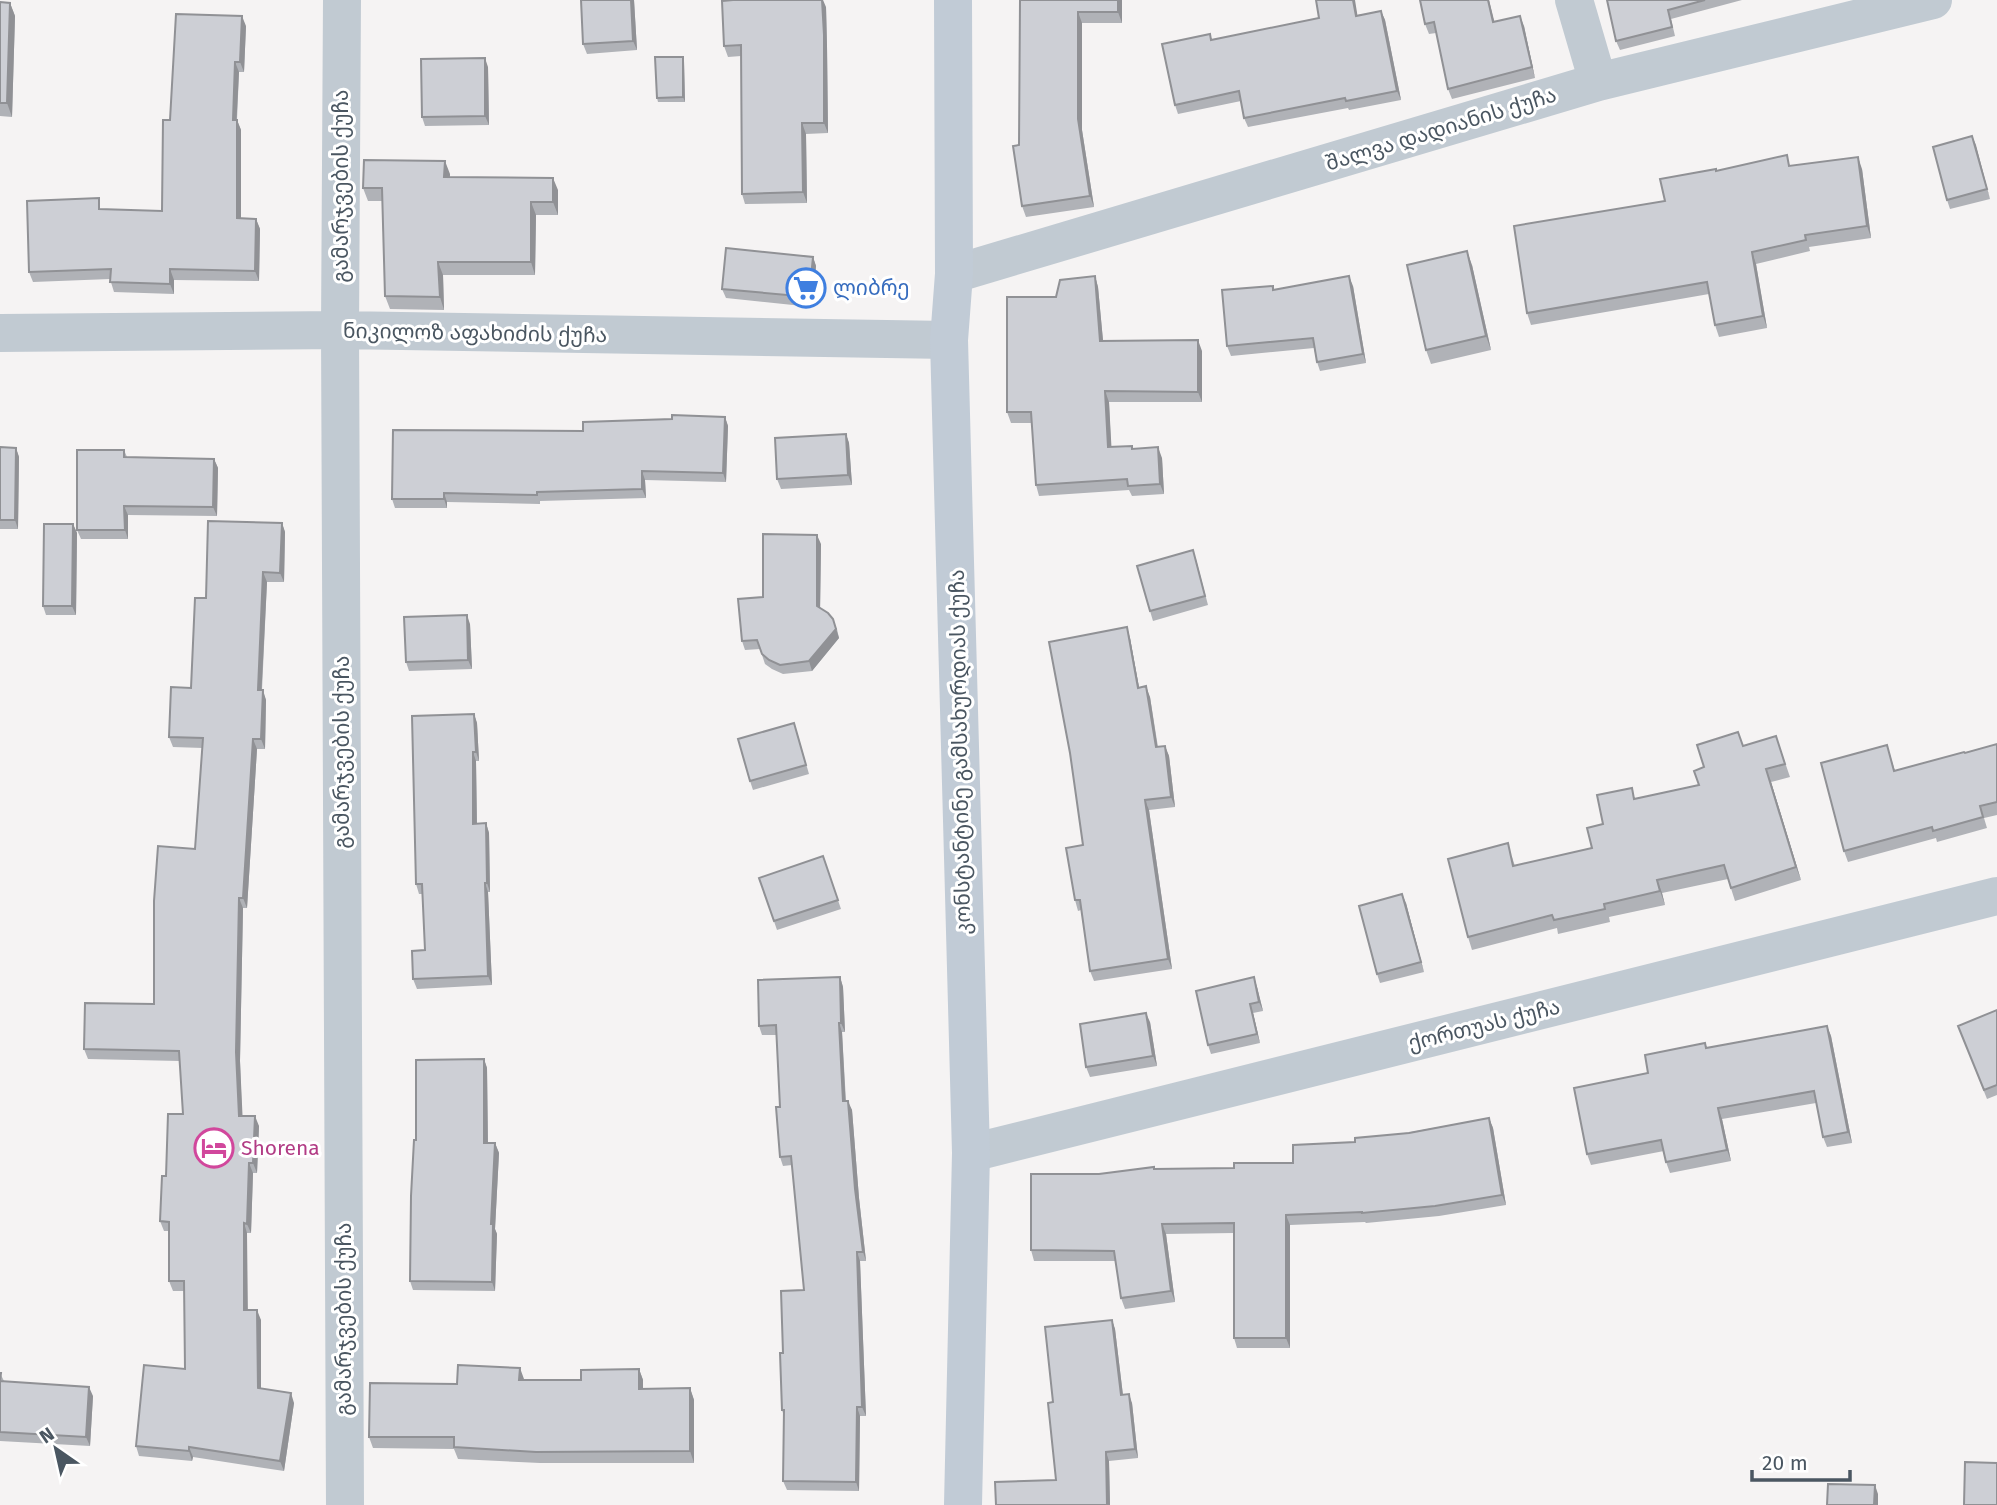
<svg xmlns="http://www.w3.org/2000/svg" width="1997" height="1505" font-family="'Fira Sans','Noto Sans Georgian',sans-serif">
  <rect width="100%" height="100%" fill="#f5f3f3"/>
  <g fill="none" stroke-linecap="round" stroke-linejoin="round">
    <path stroke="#c1cad2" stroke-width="38" d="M342 0 340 330 345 1505
      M1574 0 1598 82
      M954 274 1598 82 1933 0
      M0 333 340 330 949 340
      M971 1153 1997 896"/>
    <path stroke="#c1cbd6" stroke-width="38" d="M953 0 954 274 949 340 971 1153 963 1505"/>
  </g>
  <path fill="#b0b2b7" d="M581 0H634L637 50 587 54 583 44Z
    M1020 0H1122V23H1082V130L1094 207 1026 217 1022 206 1019 145Z
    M1420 0 1494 21 1524 26 1535 78 1452 99 1448 89 1436 33 1429 34 1425 24Z
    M1607 0H1742L1671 19 1675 36 1620 50 1616 41Z
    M0 2 10 3 15 16 12 117 0 116Z
    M826 7 827 46 828 133 806 134 807 203 745 204 742 194 741 56 728 57 724 46Z
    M1381 11 1385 20 1401 100 1349 110 1348 108 1248 127 1244 118 1241 101 1178 114 1175 105 1212 40Z
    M246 26 244 72H239L237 120 241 130V218L256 219 260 229 259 281 174 280V294L114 292 110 279 33 282 29 272 103 209 162 211 170 120Z
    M684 61 685 102H658L657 98Z
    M488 67 489 125 425 126 422 117Z
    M1972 136 1990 199 1950 209 1947 200Z
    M1791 166 1862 169 1871 238 1809 247 1810 251 1756 264 1767 328 1719 337 1715 325 1709 294 1531 325 1527 313 1665 201 1717 171Z
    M450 174V177L558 190V215H536L535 275H443L444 310 390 309 385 296 382 201H368L363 188Z
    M813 257 816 266 812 307 726 298 722 289Z
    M1472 265 1491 350 1431 364 1426 350Z
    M1095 276 1098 287 1103 341 1202 351V402H1109L1111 447 1133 449 1162 458 1164 494 1132 496 1129 490 1039 496 1036 485 1032 423H1011L1007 412 1056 297Z
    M1273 286 1274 290 1353 286 1366 363 1320 371 1317 362 1314 348 1231 356 1227 346Z
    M725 417 728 426 726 482 645 480 646 498 540 501V504L447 502V508H395L392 499 583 431Z
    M846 434 849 443 852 485 781 489 777 479Z
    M0 447 16 448 19 457 18 529H0Z
    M124 450 127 457 214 459 218 468 217 516 128 515V539H81L77 530Z
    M282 523 285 532 284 582H267L262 690 266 700 265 749H257L247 908H243L240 1061 242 1116 259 1126 257 1173H253L251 1233H247V1310L261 1320V1388L294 1403 284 1471 193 1457 192 1461 139 1456 136 1446 185 1369V1291H173L169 1281V1231H164L160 1221 166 1176 183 1114 180 1061 88 1059 84 1049 154 1004 195 849 203 748 173 747 169 737 191 688Z
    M73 524 77 533 76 615H46L43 606Z
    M821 544 820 608 837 629 839 638 812 671 783 674 772 669 765 664 760 649 745 650 742 641 763 597Z
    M1196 559 1208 605 1153 621 1150 611Z
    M470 624 472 669 409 671 406 662Z
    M1130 638 1139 687 1150 697 1158 747 1165 746 1169 756 1175 807 1149 810 1172 969 1094 981 1090 971 1081 910 1078 911 1075 900 1083 845Z
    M474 714 477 723 479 761H476L477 823H486L489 833 490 892H488L492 985 417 989 413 979 425 950 423 894H419L416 884Z
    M797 732 809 774 753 790 750 781Z
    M1776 736 1790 777 1771 782 1801 880 1735 901 1728 879 1662 893 1665 905 1609 917 1610 922 1558 934 1557 928 1472 950 1468 937 1512 857 1515 866 1592 848 1603 824 1636 799 1699 785 1704 767 1743 746Z
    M1997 744V815L1984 818 1987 828 1937 842 1936 838 1848 862 1844 851 1887 745 1895 771Z
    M823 856 841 909 777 930 759 878Z
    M1406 903 1424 972 1380 983 1377 974Z
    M840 977 843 987 845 1032H842L846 1101 852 1110 859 1198 866 1261H860L866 1416H860L859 1491 787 1490 783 1481 784 1416 782 1410 783 1353 804 1290 792 1165 783 1166 780 1157V1107L777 1035H762L759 1026Z
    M1257 987 1263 1011 1253 1013 1260 1043 1211 1054 1208 1045Z
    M1997 1010V1095L1987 1099 1958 1026Z
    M1150 1022 1157 1066 1090 1077 1086 1067Z
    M1827 1026 1831 1036 1852 1143 1827 1147 1823 1137 1816 1103 1722 1119 1731 1161 1670 1173 1666 1162 1664 1151 1591 1165 1587 1154 1648 1073 1705 1043 1707 1048Z
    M484 1059 487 1068 488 1143H495L499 1153 495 1229 497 1234 495 1291 413 1290 410 1281 416 1140Z
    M1489 1118 1493 1128 1506 1205 1439 1216 1366 1223 1365 1222 1290 1225V1348H1237L1234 1338V1233L1166 1234 1175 1302 1125 1309 1121 1298 1116 1261H1034L1031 1250 1099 1174 1155 1169 1234 1168 1293 1163 1355 1142Z
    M1112 1320 1115 1329 1123 1395 1132 1403 1138 1458 1109 1461 1110 1505H996L1056 1480 1053 1402Z
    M639 1369 643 1380V1389L690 1388 694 1400V1463H540L458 1459 454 1449 373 1448 369 1437 457 1384 524 1380H581Z
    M0 1373 4 1381 93 1396 90 1446 0 1441Z"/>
  <path fill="#909195" d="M631 0H634L637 50 633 41Z
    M820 0H823L826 7 827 46 828 133 824 123Z
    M1118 0H1122V23L1118 12Z
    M1353 0H1355L1359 25 1356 16Z
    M1488 0H1489L1497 32 1493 22Z
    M10 3 15 16 12 117 7 103Z
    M1381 11 1385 20 1401 100 1397 91Z
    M1078 12 1082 23V130L1094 207 1090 196 1078 119Z
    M242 16 246 26 244 72 240 62Z
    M1520 16 1524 26 1535 78 1532 67Z
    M683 57 684 61 685 102 683 97Z
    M485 58 488 67 489 125 485 116Z
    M235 62 239 72 236 130 233 120Z
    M237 120 241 130V229L237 218Z
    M802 123 806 134 807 203 803 192Z
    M1972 136 1976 145 1990 199 1987 189Z
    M1858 157 1862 169 1871 238 1867 226Z
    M445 161 450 174 449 190 444 177Z
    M553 178 558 190V215L553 202Z
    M531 202 536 215 535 275 531 262Z
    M256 219 260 229 259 281 255 271Z
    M1467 251 1472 265 1491 350 1486 336Z
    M1752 252 1756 264 1767 328 1763 316Z
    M813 257 816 266 812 307 809 297Z
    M438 262 443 275 444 310 440 297Z
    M170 269 174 280V294L170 284Z
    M1095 276 1098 287 1104 351 1100 341Z
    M1349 276 1353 286 1366 363 1363 354Z
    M1198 340 1202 351V402L1198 392Z
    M1105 391 1109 402 1112 457 1108 447Z
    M725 417 728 426 726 482 723 473Z
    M846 434 849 443 852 485 848 475Z
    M1158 447 1162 458 1164 494 1160 484Z
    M16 448 19 457 18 529 15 520Z
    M214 459 218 468 217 516 213 507Z
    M642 471 645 480 646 498 642 489Z
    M444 493 447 502V508L444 499Z
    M124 506 128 515V539L125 530Z
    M282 523 285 532 284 582 280 573Z
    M73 524 77 533 76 615 72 606Z
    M817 535 821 544 820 615 817 606Z
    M263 572 267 582 261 700 258 690Z
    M467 615 470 624 472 669 468 660Z
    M833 619 839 638 812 671 809 661Z
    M1127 627 1130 638 1141 698 1138 688Z
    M1146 686 1150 697 1159 757 1156 747Z
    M263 690 266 700 265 749 261 739Z
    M474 714 477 723 479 761 476 752Z
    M253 739 257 749 247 908 243 898Z
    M1165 746 1169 756 1175 807 1171 797Z
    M473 752 476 761 477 833 473 824Z
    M1766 769 1771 782 1801 880 1796 867Z
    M1145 800 1149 810 1172 969 1168 959Z
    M486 823 489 833 490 892 487 883Z
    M1657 880 1662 893 1665 905 1660 891Z
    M485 883 488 892 492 985 488 976Z
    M1402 894 1406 903 1424 972 1421 962Z
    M239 898 243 908 240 1061 243 1126 239 1116 236 1052Z
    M840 977 843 987 845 1032 841 1023Z
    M1254 977 1257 987 1263 1011 1259 1002Z
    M1250 1004 1253 1013 1260 1043 1257 1034Z
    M1146 1013 1150 1022 1157 1066 1153 1056Z
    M839 1023 842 1032 846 1110 843 1101Z
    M1827 1026 1831 1036 1852 1143 1848 1132Z
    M484 1059 487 1068 488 1152 484 1143Z
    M848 1101 852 1110 859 1198 866 1261 863 1252 855 1189Z
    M1718 1108 1722 1119 1731 1161 1727 1150Z
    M255 1116 259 1126 257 1173 253 1163Z
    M1489 1118 1493 1128 1506 1205 1502 1195Z
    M495 1143 499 1153 495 1229 497 1234 495 1291 492 1282 491 1224Z
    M249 1163 253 1173 251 1233 247 1224Z
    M1286 1215 1290 1225V1348L1286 1338Z
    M244 1223 247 1233 248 1320 244 1310Z
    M1162 1224 1166 1234 1175 1302 1171 1291Z
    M857 1252 860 1261 866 1416 862 1407Z
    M257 1310 261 1320V1398L258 1388Z
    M1112 1320 1115 1329 1124 1404 1121 1395Z
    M520 1368 524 1379 519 1380Z
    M639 1369 643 1380V1400L639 1389Z
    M89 1387 93 1396 90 1446 86 1437Z
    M690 1388 694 1400V1463L690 1451Z
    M291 1393 294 1403 284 1471 280 1461Z
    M1129 1394 1132 1403 1138 1458 1135 1449Z
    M857 1407 860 1416 859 1491 856 1482Z
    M189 1447 193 1457 192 1461 189 1451Z
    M1106 1452 1109 1461 1110 1505H1107Z
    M1875 1485 1878 1494V1505H1874Z"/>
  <path fill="#cdcfd5" stroke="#909195" stroke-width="2" d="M581 0H631L633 41 583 44Z
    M733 0H822L824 35V123H802L803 192 742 194 741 45 724 46 722 1Z
    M1020 0H1118V12H1078V119L1090 196 1022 206 1013 146 1019 145Z
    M1316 0H1353L1356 16 1381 11 1397 91 1346 101 1345 98 1244 118 1239 91 1175 105 1162 44 1210 34 1211 40 1319 18Z
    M1420 0H1488L1493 22 1520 16 1532 67 1448 89 1434 22 1425 24Z
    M1607 0H1705L1668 10 1672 27 1616 41Z
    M0 2 10 3 7 103H0Z
    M176 14 242 16 240 62H235L233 120H237V218L256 219 255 271 170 269V284L110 282 111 269 29 272 27 201 99 198V209L162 211 163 120H170Z
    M655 57H683V97L657 98Z
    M485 58V116L422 117 421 59Z
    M1972 136 1987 189 1947 200 1933 147Z
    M1787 155 1789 166 1858 157 1867 226 1805 235 1806 240 1752 252 1763 316 1715 325 1707 282 1527 313 1514 226 1665 201 1660 179 1716 169V171Z
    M364 160 445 161 444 177 553 178V202H531V262H438L440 297 385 296 382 188H363Z
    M726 248 813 257 809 297 722 289Z
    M1467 251 1486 336 1426 350 1407 265Z
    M1095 276 1100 341 1198 340V392L1105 391 1108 447 1132 446V449L1158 447 1160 484 1128 486 1127 479 1036 485 1031 412H1007V297H1056L1060 280Z
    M1349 276 1363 354 1317 362 1313 338 1227 346 1222 290 1273 286V290Z
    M672 415 725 417 723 473 642 471V489L537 492V495L444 493V499H392L393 430 583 431V422L672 419Z
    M846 434 848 475 777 479 775 438Z
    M0 447 16 448 15 520H0Z
    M77 450H124V457L214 459 213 507 124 506 125 530H77Z
    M208 521 282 523 280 573 263 572 258 690H263L261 739H253L243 898H239L236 1052 239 1116H255L253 1163H249L247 1224 244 1223V1310H257L258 1388 291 1393 280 1461 189 1447V1451L136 1446 144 1365 185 1369 184 1281H169V1222L160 1221 162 1176H166L168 1114H183L179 1051 84 1049 85 1003 154 1004V901L158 846 195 849 203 738 169 737 171 687 191 688 195 598H206Z
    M44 524H73L72 606H43Z
    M763 534 817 535V606L828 613 833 619 836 629 809 661 780 665 769 660 762 654 757 640 742 641 738 599 763 597Z
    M1193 550 1205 596 1150 611 1137 566Z
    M467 615 468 660 406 662 404 617Z
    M1127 627 1138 688 1146 686 1156 747 1165 746 1171 797 1145 800 1168 959 1090 971 1080 900H1075L1066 848 1083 845 1070 753 1049 642Z
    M474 714 476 752H473V824L486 823 487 883H485L488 976 413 979 412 951 425 950 422 884H416L412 716Z
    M794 723 806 765 750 781 738 739Z
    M1738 732 1743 746 1776 736 1785 764 1766 769 1796 867 1731 888 1724 865 1657 880 1660 891 1604 904 1605 909 1554 920 1552 915 1468 937 1448 859 1508 843 1513 866 1592 848 1587 828 1603 824 1597 795 1632 788 1634 799 1699 785 1694 771 1704 767 1697 745Z
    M1997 744V802L1980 806 1983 817 1933 831 1932 827 1844 851 1821 763 1887 745 1894 771 1964 752 1965 753Z
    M823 856 838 900 774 921 759 878Z
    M1402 894 1421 962 1377 974 1359 906Z
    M840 977 841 1023H839L843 1101H848L855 1189 863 1252H857L862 1407H857L856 1482 783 1481 784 1410H782L780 1353H783L781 1291 804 1290 791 1156 780 1157 776 1107H780L776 1025 759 1026 758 980Z
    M1254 977 1259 1002 1250 1004 1257 1034 1208 1045 1196 991Z
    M1997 1010V1085L1984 1090 1958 1026Z
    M1146 1013 1153 1056 1086 1067 1080 1024Z
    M1827 1026 1848 1132 1823 1137 1814 1091 1718 1108 1727 1150 1666 1162 1661 1140 1587 1154 1574 1088 1648 1073 1645 1055 1705 1043 1706 1048Z
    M484 1059V1143H495L491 1224H493L492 1282 410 1281 411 1196 414 1140H416V1060Z
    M1489 1118 1502 1195 1435 1206 1362 1213V1212L1286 1215V1338H1234V1223L1162 1224 1171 1291 1121 1298 1114 1251 1031 1250V1174H1099L1154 1167V1169L1234 1168V1163H1293V1145L1355 1142V1138L1409 1133Z
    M1112 1320 1121 1395 1129 1394 1135 1449 1106 1452 1107 1505H996L995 1482 1056 1480 1048 1403 1053 1402 1045 1327Z
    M458 1365 520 1368 519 1380H581V1370L639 1369V1389L690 1388V1451L536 1452 454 1447V1437H369L370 1383 457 1384Z
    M0 1373H1L0 1381 89 1387 86 1437 0 1432Z
    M1965 1462 1997 1463V1505H1964Z
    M1828 1484 1875 1485 1874 1505H1827Z"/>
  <defs>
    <g id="supermarket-ring" transform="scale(2.0125)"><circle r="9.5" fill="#fff" stroke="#3f7fe0" stroke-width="1.5"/><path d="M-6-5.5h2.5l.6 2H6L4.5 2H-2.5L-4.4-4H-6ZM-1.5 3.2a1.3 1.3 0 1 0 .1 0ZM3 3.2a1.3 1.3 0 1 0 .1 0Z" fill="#3f7fe0"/></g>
    <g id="hotel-ring" transform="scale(2.0125)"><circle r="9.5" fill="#fff" stroke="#d1479c" stroke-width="1.5"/><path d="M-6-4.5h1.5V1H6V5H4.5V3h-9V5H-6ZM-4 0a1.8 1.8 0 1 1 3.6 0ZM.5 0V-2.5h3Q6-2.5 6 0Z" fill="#d1479c"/></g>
  </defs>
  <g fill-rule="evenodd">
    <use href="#supermarket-ring" x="806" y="288"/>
    <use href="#hotel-ring" x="214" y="1148"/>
  </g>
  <g text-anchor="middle" stroke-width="6" stroke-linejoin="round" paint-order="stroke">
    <g font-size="21" fill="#4a5661" stroke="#fff">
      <text transform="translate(1441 129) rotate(-17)" y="7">შალვა დადიანის ქუჩა</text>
      <text transform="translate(341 186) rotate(-90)" y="7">გამარჯვების ქუჩა</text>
      <text transform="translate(475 333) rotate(1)" y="7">ნიკილოზ აფახიძის ქუჩა</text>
      <text transform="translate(342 752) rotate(-90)" y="7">გამარჯვების ქუჩა</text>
      <text transform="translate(960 752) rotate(-91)" y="7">კონსტანტინე გამსახურდიას ქუჩა</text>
      <text transform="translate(1484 1025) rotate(-14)" y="7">ქორთუას ქუჩა</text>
      <text transform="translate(344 1319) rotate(-90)" y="7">გამარჯვების ქუჩა</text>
    </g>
    <g font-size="21" fill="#366cbe" stroke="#fff" text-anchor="start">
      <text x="833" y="295">ლიბრე</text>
    </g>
    <g font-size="21" fill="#b23c85" stroke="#fff" text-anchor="start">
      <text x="241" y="1155">Shorena</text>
    </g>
  </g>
  <g transform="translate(56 1449) rotate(326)" stroke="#ffffff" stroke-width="5" paint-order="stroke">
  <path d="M0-5L12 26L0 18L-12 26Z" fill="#4a5661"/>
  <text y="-10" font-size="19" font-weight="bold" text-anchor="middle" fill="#4a5661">N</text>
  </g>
  <path d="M1752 1470v10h98v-10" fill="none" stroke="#4a5661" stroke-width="3.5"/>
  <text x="1762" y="1470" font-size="21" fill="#4a5661" stroke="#ffffff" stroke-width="5" paint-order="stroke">20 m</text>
</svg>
